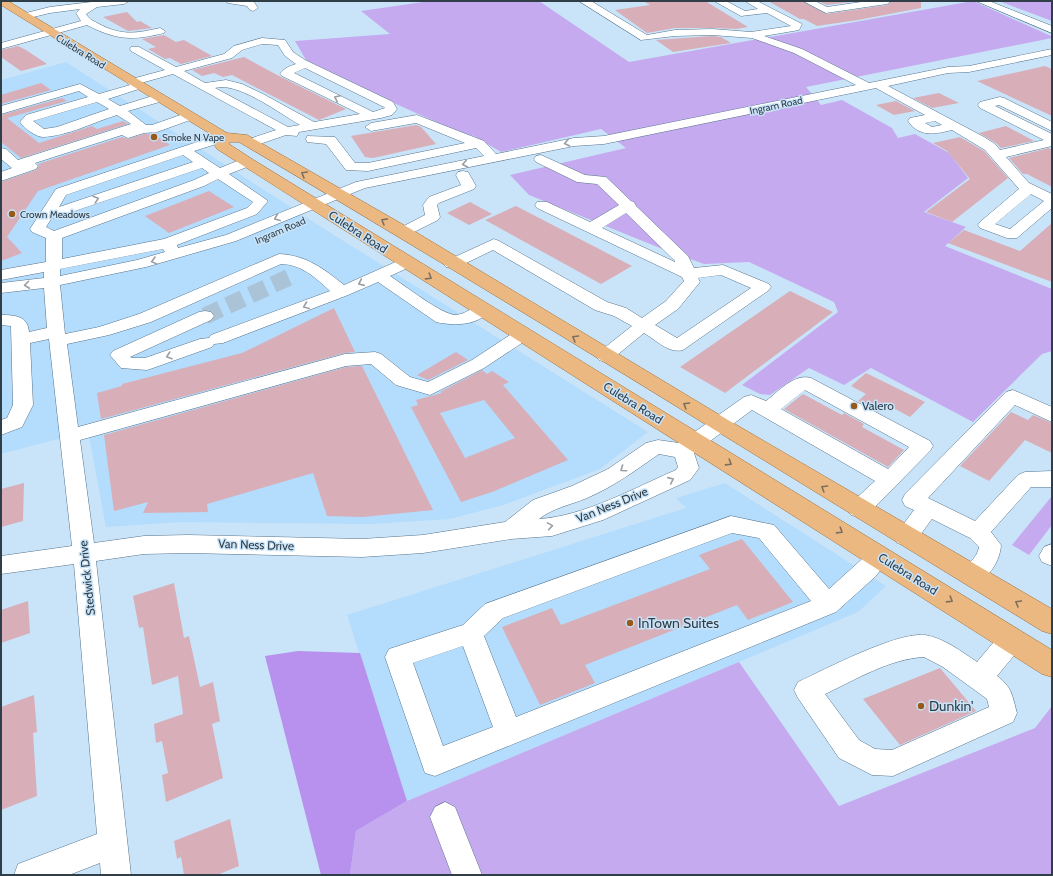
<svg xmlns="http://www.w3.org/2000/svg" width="1053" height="876" font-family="Cabin,sans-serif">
  <rect width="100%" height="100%" fill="#c9e4f9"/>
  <path fill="#b4dcfc" d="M66 62 315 223 648 432 600 469 503 505 450 519 370 524 180 522 106 527 88 431 1 454V80Z
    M725 483 886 586 858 612 407 801 347 615 686 508 676 498Z"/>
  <path fill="#c6aaef" d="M430 1H539L629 62 973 1 1051 36 1052 38 806 87 821 105 842 100 892 128 898 138 915 134 949 153 968 178 924 212 966 227 945 246 1052 289V351L1042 354 973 422 871 368 844 385 809 368 770 395 760 394 742 385 838 312 834 302 749 262 704 264 660 248 529 195 510 175 626 148 601 129 501 152 474 136 461 133 396 104 306 60 295 41 390 34 361 11Z
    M999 1H1052V21Z
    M1052 496V525L1029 555 1012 545Z
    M739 662 839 806 1035 728 1052 706V875H350L356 831 407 801Z"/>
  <path fill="#b891ee" d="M298 651 360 653 407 801 356 831 350 875H321L265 656Z"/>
  <path fill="#d8aeb8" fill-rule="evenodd" d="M643 1H705L748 27 736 29 712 28H675L647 33 615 10 650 5Z
    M768 1H802L826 14 887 5 893 1H921V8L858 20 817 26 804 19H800Z
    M818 1H858L827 5Z
    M127 12 137 22 140 21 152 28 128 31 103 17Z
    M164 35 176 42 184 40 212 56 181 64 170 58 165 59 148 49 156 47 142 39Z
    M712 36 721 37 731 43 673 52 656 40Z
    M18 46 26 50 47 64 21 71 1 57V50Z
    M244 57 281 77 346 109 319 120 232 75 223 77 214 73 202 76 192 70Z
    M1045 66 1052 69V116L977 81Z
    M41 83 51 90 1 104V95Z
    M939 93 959 103 932 108 913 98Z
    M62 98 67 101 7 118 39 143 92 126 97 129 123 121 128 124 21 158 1 142V115Z
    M896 101 915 111 894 115 876 105Z
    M416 125 421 127 436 144 373 158 365 157 351 136Z
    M1006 126 1034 141 1001 148 996 143 979 133Z
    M144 134H153L170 145 38 191 7 237 22 253 1 261V182L36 170 39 166 38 164 122 137 128 139Z
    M960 137 984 151 1008 178 952 222 926 212 970 179 947 151 933 143Z
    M1049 148 1052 150V187L1027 174H1023L1009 158Z
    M209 191 234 207 169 233 145 216Z
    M470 202 492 214 469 225 447 213Z
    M516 206 632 266 601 284 485 220Z
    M1052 223V282L948 243 964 230 1020 251Z
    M790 291 833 312 725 393 680 367Z
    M334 308 355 352 345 353 101 419 97 393 122 386V384L242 353Z
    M456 352 468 360 428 380 417 375Z
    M362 366 433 510 363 517 327 516 313 473 207 504 208 512 143 513 148 502 114 511 104 435 346 367Z
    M482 370 487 374 492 371 509 382 503 385 568 460 492 492 461 502 411 407 418 405 416 400 442 393 440 392ZM484 400 515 438 465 458 440 413Z
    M866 373 925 402 910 417 886 404 878 412 858 401 866 394 851 386Z
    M803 394 842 415 844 413 864 424 862 427 904 450 888 467 784 409Z
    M1011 412 1028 420 1033 415 1052 423V453L1025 440 989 481 960 466Z
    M24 483 23 521 1 527V489Z
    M742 539 793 602 748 620 737 605 585 665 595 683 540 705 502 627 552 608 561 625 710 569 699 555Z
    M174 583 184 638 189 636 200 687 213 682 220 721 212 724 223 778 166 802 162 775 168 773 162 741 156 743 154 724 183 714 178 676 152 685 143 627 139 628 133 596Z
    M28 601 30 633 1 643V610Z
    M940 668 976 711 900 745 863 699Z
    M34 695 37 732 33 733 37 796 1 810V707Z
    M230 819 239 866 217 875H184L181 857 177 859 174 841Z"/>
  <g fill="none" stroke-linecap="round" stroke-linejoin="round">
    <path stroke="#aac3d6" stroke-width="17" stroke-dasharray="17 8" stroke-linecap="butt" d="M205 316 294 275"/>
    <g stroke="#56748c" stroke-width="1">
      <path id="minor" d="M100 1H129L124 4 97 7 86 14C89 20 96 22 101 25 123 36 137 33 160 28L165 31 164 33C132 41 116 40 87 25L1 49V43L81 21 76 13 80 9 50 13 25 19 20 16 22 14 50 7Z
        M226 1H251L254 2 258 8 253 11 250 10 247 6 228 3Z
        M579 1H591L647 35 675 30 712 29 751 32 791 26 767 13 741 16 714 1H726L745 11 758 9 745 1H757L802 24 799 30 764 36 802 49 869 83 948 67 969 66 1052 49V55L969 72 948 73 888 86 984 137 995 144 1000 150 1044 140 980 108 978 105 980 102 1000 97 1004 98 1052 122V131L999 105 995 106 1052 134V146L1006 157 1029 183 1052 194V208L1017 238H1007L980 228 978 225 980 222 1019 189 985 150 952 130C935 134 920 138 908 121L910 118 925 115 876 88 604 144 574 146 365 188 236 241 146 267 60 285 65 334 99 327 139 314 279 254C306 255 324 269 344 285L400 260H412L414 263 412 266 390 276C404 285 442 315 456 315 468 314 475 303 488 306L490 310C479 326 453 326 436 322L378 282 348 295 223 343 214 344 212 347 153 368 147 370 121 368 110 355 113 351 199 312 205 311 211 312 214 316 211 320 130 357 132 358H145L200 339 209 338 211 335 330 291C316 278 301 264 281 264L151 322 109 335 67 344 78 427 345 354 375 352 381 354 410 377 428 382 472 360 516 331 522 330 528 331 531 335 528 339 484 368 430 395 396 385 371 364 346 366 80 440 94 543 144 536 188 535 362 539 423 535 505 522 533 500 572 486 608 469 646 443 658 440 679 443 744 397 751 395 766 401C778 392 794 373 811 378L930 441 933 446 930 451 867 515 859 517 851 515 848 509 851 503 875 481 752 410 694 453 699 468 690 480 603 520 552 536 511 539 423 553 362 557 188 553 144 554 96 561 131 875H101L100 863 69 875H14L18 864 97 834 74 564 1 574V556L72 546 49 339 30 343 33 405 22 427 1 435V420L7 418 13 405 11 326 1 325V315C15 315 28 316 29 332L47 328 44 288 1 293V283L44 278V272L1 280V270L46 262V238L32 232 30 229 56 189 224 133 229 134 230 137 229 140 194 151 220 168 242 159H252L254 162 252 165 229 174 268 201 257 214 177 245 178 248 226 235 356 182 484 156 476 148 368 171 346 170 326 144 307 142 306 139 307 136 335 137 355 163H368L465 143 416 123 371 131 365 127 371 123 417 115 484 141 496 154 574 138 604 136 856 85 794 53 752 38 712 35 675 36 641 40ZM935 121 942 125 932 127 925 123ZM183 155 193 162 59 207 66 195ZM202 168 209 173 194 180 54 231 46 227 51 219ZM218 179 253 202 247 208 164 239 62 259V238L204 186ZM1031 194 1044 201 1010 229 995 224ZM163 249 165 252 137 260 60 276V269ZM805 390 909 447 888 469 781 409ZM659 454 675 457 678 467 676 470C634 488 585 516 539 519 553 508 570 505 587 498 613 487 636 470 659 454Z
        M803 1H815L827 7 868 1H892L887 4 826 13Z
        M976 1H989L1052 26V33Z
        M262 38 285 40 293 52 305 60 393 102 397 109 392 115 381 118 299 132 297 136 286 135 251 147 246 146 245 143 246 140 276 130 173 74 141 83 144 86 142 88 108 99 120 106 159 94 163 95 165 98 163 101 128 111 146 125H152L189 112 195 116 193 119 157 132 144 133 128 138 122 135 35 163 38 166 36 169 1 181V172L12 168 1 159V148L6 149 18 160 131 124 117 115C94 122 68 136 43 137 36 137 24 128 20 122L26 115 88 97 79 91 1 114V106L80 84 99 94 130 85 126 82 128 80 165 70 131 51 130 49 131 47H139L176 67 224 54 234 46ZM262 44 278 45 285 56 296 64C290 66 284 68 280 74L282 76 360 114 314 122 263 94 242 84 226 80 205 83 184 71 232 58 242 50ZM305 68 384 107 385 108 373 112 294 73ZM220 87C244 86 279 113 300 125L288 127 215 88ZM97 102 109 109 57 127 44 129 33 121Z
        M541 155 585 175 606 177 631 201 634 202 636 206 688 256 694 268 723 265 769 284 771 287 769 290 683 350C669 354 656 340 644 333L611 360 605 362 599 360 596 356 599 352 632 326 614 316 595 310 493 250 458 267H446L444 264 446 261 494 239 499 241 607 302 626 308 642 318 666 301 684 281 682 277 537 208 535 205 537 202H547L590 222 619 205 597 184 577 182 536 162 534 159 536 156ZM626 213 675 261V262L602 228ZM721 275 751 288 677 338 655 325 678 309 700 282 698 278Z
        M463 171 468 172 476 186 474 189 439 203 437 205 440 217 438 220 408 235H398L395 232 398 229 425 215 423 205 429 197 461 185 456 175 458 172Z
        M1013 390 1052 407V422L1015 405 928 498 975 521 1018 475 1025 472 1052 471V487H1031L991 532 1001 545C1000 564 983 589 963 582L959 575C965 564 977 560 979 547L970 538 932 519C922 531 915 549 897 543L894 537 914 510 905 506 902 500 905 494 1006 392Z
        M731 516 774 525 829 589 872 550 880 547 888 550 891 556 876 576 836 612 435 776 425 773 385 657 389 649 463 625 485 604ZM732 533 759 538 811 601 516 717 484 636 503 618ZM463 646 493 727 443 746 413 663Z
        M1052 544V566L1042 562 1039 556 1044 547Z
        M1012 628 1021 631 1024 639 1021 647 997 676C1012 687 1012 695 1017 713L1013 722 893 776 872 775 839 758 798 698 794 690 798 682C826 669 896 632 925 635 944 638 962 652 977 662L1003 631ZM924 657 943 667 987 699 989 707 892 750 875 749 859 740 825 694C857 679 889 659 924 657Z
        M445 802 455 807 482 875H452L430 817 435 807Z"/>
    </g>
    <g stroke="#a06f37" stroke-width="1">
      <path id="major" d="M1 1H8L227 133 247 135 409 228 728 420 1052 609V634L1042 631C775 468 509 301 239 142H230L229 144 252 159 1052 650V677L1042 674 242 165 217 149 215 146 217 138 1 5Z"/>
    </g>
    <use href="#minor" fill="#fff" fill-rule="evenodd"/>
    <use href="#major" fill="#ebb882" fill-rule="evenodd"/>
  </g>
  <defs><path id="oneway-chevron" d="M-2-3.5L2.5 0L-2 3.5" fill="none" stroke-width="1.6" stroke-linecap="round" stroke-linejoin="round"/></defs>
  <g stroke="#989ea4">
    <use href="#oneway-chevron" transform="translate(337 98) rotate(-155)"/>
    <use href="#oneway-chevron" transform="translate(567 143) rotate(169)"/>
    <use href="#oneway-chevron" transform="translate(465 164) rotate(169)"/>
    <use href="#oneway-chevron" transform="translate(96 199) rotate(-19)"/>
    <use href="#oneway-chevron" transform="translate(277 218) rotate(157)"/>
    <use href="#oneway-chevron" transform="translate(154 261) rotate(165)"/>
    <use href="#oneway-chevron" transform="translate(361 283) rotate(156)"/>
    <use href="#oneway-chevron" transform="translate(27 285) rotate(173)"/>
    <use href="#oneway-chevron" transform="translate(306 306) rotate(159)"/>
    <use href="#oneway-chevron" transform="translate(169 356) rotate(161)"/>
    <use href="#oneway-chevron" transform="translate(623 469) rotate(145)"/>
    <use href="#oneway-chevron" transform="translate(671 480) rotate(-24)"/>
    <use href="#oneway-chevron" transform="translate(550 526) rotate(-9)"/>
  </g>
  <g stroke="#7b6f5f">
    <use href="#oneway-chevron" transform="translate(304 174) rotate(-150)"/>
    <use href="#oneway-chevron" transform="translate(384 221) rotate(-150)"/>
    <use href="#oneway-chevron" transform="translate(429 277) rotate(32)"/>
    <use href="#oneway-chevron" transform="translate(575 338) rotate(-149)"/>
    <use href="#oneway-chevron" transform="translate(686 405) rotate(-149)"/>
    <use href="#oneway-chevron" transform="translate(729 463) rotate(32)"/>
    <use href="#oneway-chevron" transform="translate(824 488) rotate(-149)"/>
    <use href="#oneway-chevron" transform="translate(840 531) rotate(32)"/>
    <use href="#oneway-chevron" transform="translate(950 600) rotate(32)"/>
    <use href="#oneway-chevron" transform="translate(1018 603) rotate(-150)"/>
  </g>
  <g fill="#965a1a" stroke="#c9e4f9" stroke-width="1.5">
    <circle cx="154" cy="137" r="4"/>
    <circle cx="12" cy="214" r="4"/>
    <circle cx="854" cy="406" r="4"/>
    <circle cx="630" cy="623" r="4"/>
    <circle cx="921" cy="706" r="4"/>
  </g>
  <g text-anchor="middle" stroke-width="3" stroke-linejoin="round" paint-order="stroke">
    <g font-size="10" fill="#303e48" stroke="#c9e4f9">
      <text transform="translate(81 51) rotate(32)" y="4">Culebra Road</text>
      <text transform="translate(776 105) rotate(-12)" y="4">Ingram Road</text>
      <text transform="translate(280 230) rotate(-23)" y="4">Ingram Road</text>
    </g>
    <g font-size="10" fill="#303e48" stroke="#c9e4f9" text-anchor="start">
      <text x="162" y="141">Smoke N Vape</text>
      <text x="20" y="218">Crown Meadows</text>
    </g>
    <g font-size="12" fill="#303e48" stroke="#c9e4f9">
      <text transform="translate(358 232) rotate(33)" y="4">Culebra Road</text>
      <text transform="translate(633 403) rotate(32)" y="4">Culebra Road</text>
      <text transform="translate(612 505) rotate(-22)" y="4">Van Ness Drive</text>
      <text transform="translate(256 545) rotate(2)" y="4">Van Ness Drive</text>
      <text transform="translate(908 574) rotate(32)" y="4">Culebra Road</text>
      <text transform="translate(87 578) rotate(-96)" y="4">Stedwick Drive</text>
    </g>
    <g font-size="12" fill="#303e48" stroke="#c9e4f9" text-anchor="start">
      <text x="862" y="410">Valero</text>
    </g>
    <g font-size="14" fill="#303e48" stroke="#c9e4f9" text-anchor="start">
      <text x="638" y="628">InTown Suites</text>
      <text x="929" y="711">Dunkin'</text>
    </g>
  </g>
  <rect width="1053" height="876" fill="none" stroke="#303e48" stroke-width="4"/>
</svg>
